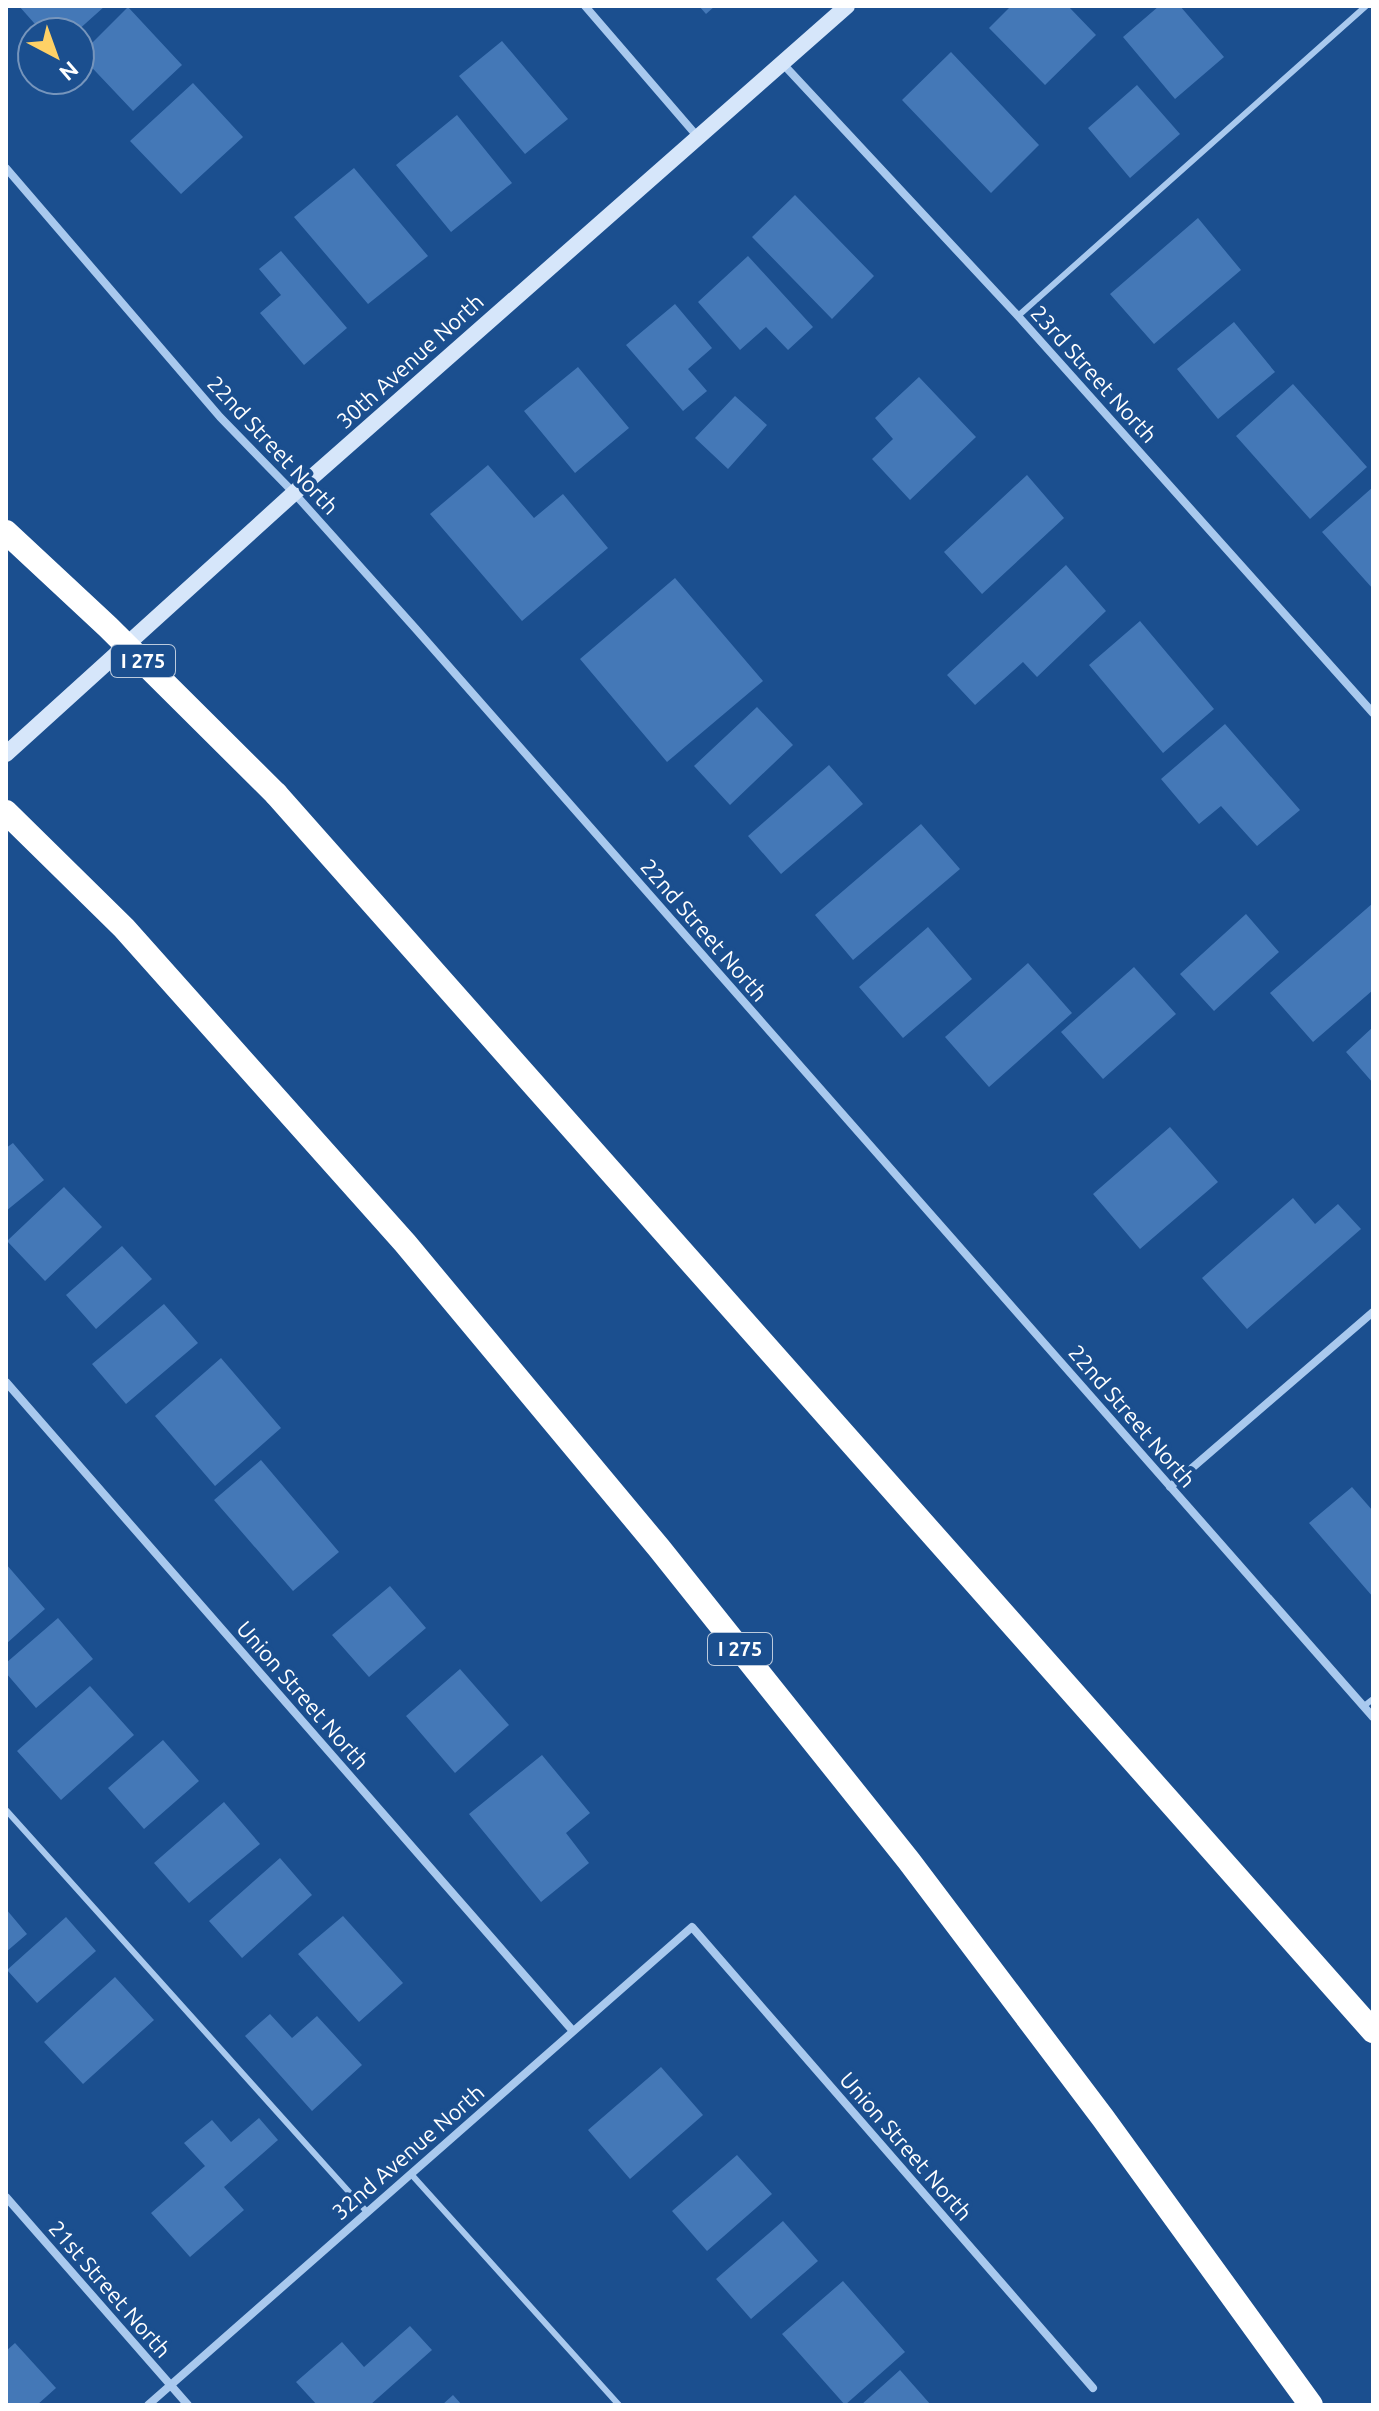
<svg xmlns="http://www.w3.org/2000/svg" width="1379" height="2411" font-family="Ubuntu,sans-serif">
  <rect width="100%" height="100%" fill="#1b4f8f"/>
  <path fill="#4478b7" d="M19 6H105L76 32H42Z
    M699 6H715L706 14Z
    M1011 6H1068L1096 35 1045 85 989 28Z
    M1159 6H1180L1224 57 1175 99 1123 37Z
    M128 7 182 65 133 111 80 55Z
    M502 41 568 119 525 154 459 76Z
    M951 52 1039 145 991 193 902 100Z
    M193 83 243 137 181 194 130 141Z
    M1137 85 1180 134 1130 178 1088 128Z
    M457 115 512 183 451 232 396 165Z
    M354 168 428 256 368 304 294 217Z
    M795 195 874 276 832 319 752 237Z
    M1198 218 1241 270 1154 344 1110 294Z
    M281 251 347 328 304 365 260 313 281 295 259 269Z
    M748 256 813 327 788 350 766 327 740 350 698 302Z
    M675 304 712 348 688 369 707 391 683 411 626 345Z
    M1234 322 1275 372 1218 419 1177 369Z
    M578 367 629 428 575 473 524 411Z
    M919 377 976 437 910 500 872 459 893 439 875 418Z
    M1293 384 1367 467 1310 519 1236 436Z
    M735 396 767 425 728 469 695 438Z
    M488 465 534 518 563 494 608 548 522 621 430 514Z
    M1027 475 1064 518 982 594 944 552Z
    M1373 487V589L1322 532Z
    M1066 565 1106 611 1037 677 1023 662 975 705 947 675Z
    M675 578 763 681 667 762 580 659Z
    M1140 621 1214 709 1163 753 1089 665Z
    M757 707 793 745 730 805 694 766Z
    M1225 724 1300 810 1257 846 1221 806 1199 824 1161 779Z
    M829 765 863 804 781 874 748 836Z
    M921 824 960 869 853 960 815 915Z
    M1373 903V990L1313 1042 1270 993Z
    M1246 914 1279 952 1214 1011 1180 974Z
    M928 927 972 979 903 1038 859 987Z
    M1028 963 1072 1013 989 1087 945 1037Z
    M1134 967 1176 1014 1103 1079 1061 1032Z
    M1373 1027V1083L1346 1052Z
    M1170 1127 1218 1182 1140 1249 1093 1194Z
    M13 1143 44 1180 6 1211V1148Z
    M64 1187 102 1227 45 1281 7 1241Z
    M1293 1198 1315 1224 1338 1204 1361 1229 1247 1329 1202 1278Z
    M122 1246 152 1279 96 1329 66 1295Z
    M164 1304 198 1343 126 1404 92 1364Z
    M221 1358 281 1428 215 1486 155 1416Z
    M261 1460 339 1552 293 1591 214 1500Z
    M1352 1487 1373 1511V1597L1309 1523Z
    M6 1564 45 1609 6 1644Z
    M390 1586 426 1628 369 1677 332 1635Z
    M58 1618 93 1659 36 1708 6 1673V1663Z
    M460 1669 509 1725 455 1773 406 1716Z
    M90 1686 134 1735 61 1800 17 1751Z
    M163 1740 199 1781 144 1829 108 1788Z
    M542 1755 590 1813 566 1833 589 1863 541 1902 469 1814Z
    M224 1802 260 1844 189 1903 154 1863Z
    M280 1858 312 1895 242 1958 209 1921Z
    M6 1909 27 1934 6 1952Z
    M343 1916 403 1983 359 2022 298 1954Z
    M66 1917 96 1951 37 2003 7 1970Z
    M115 1977 154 2020 83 2084 44 2042Z
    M270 2014 292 2038 317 2016 362 2065 312 2111 245 2036Z
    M661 2067 703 2115 630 2179 588 2130Z
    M259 2118 278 2140 224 2187 244 2210 190 2257 151 2213 205 2166 184 2143 212 2120 231 2142Z
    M737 2155 772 2194 707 2251 672 2211Z
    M783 2221 818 2261 751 2319 716 2279Z
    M843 2281 905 2352 845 2405 782 2334Z
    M410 2326 432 2350 370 2405H317L296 2382 342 2342 364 2367Z
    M15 2343 56 2388 37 2405H6V2351Z
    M900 2370 931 2405H861Z
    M453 2395 462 2405H442Z"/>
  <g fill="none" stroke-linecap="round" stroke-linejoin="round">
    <path stroke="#a9c9ee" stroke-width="6" d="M1018 316 1366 6
      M1364 1706 1373 1699
      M6 1810 367 2212
      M411 2174 619 2405"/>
    <path stroke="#a9c9ee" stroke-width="8" d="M585 6 697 136
      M783 64 1018 316 1373 713
      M6 168 220 417 294 493 415 628 1373 1717
      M6 1382 573 2031
      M1170 1487 1373 1312
      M6 2197 188 2405
      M148 2405 692 1927 1093 2388"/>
    <path stroke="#d6e6fa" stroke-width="16" d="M6 754 294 493 847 6"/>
    <path stroke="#fff" stroke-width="24" d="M276 794 1373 2031
      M6 812 124 928 405 1243 659 1548 909 1861 1103 2118 1311 2405"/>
    <path stroke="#fff" stroke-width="24" d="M6 532 108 627 276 794"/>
  </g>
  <g text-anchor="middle" stroke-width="8" stroke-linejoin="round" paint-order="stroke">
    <g fill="#1b4f8f" stroke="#bbcadd" stroke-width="2">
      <rect x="111" y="645" width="64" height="32" rx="6"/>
      <rect x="708" y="1633" width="64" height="32" rx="6"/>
    </g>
    <g font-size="20" font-weight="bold" fill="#fff">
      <text x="143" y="668">I 275</text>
      <text x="740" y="1656">I 275</text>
    </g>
    <g font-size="22" fill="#fff" stroke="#1b4f8f">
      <text transform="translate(410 361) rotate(-42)" y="8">30th Avenue North</text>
      <text transform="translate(1094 374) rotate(48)" y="8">23rd Street North</text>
      <text transform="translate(273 445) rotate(47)" y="8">22nd Street North</text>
      <text transform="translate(704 930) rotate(49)" y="8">22nd Street North</text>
      <text transform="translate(1132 1416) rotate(49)" y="8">22nd Street North</text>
      <text transform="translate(303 1695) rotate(49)" y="8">Union Street North</text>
      <text transform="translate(906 2146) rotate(49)" y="8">Union Street North</text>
      <text transform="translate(408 2152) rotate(-41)" y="8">32nd Avenue North</text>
      <text transform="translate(110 2289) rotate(49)" y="8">21st Street North</text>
    </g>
  </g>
  <rect width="1379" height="2411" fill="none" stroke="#ffffff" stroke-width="16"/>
  <g transform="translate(56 56) rotate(139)"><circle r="38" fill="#1b4f8f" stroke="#7695bc" stroke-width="2"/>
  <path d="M0-6L14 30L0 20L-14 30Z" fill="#ffd166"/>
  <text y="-12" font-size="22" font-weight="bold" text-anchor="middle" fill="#ffffff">N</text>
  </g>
</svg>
